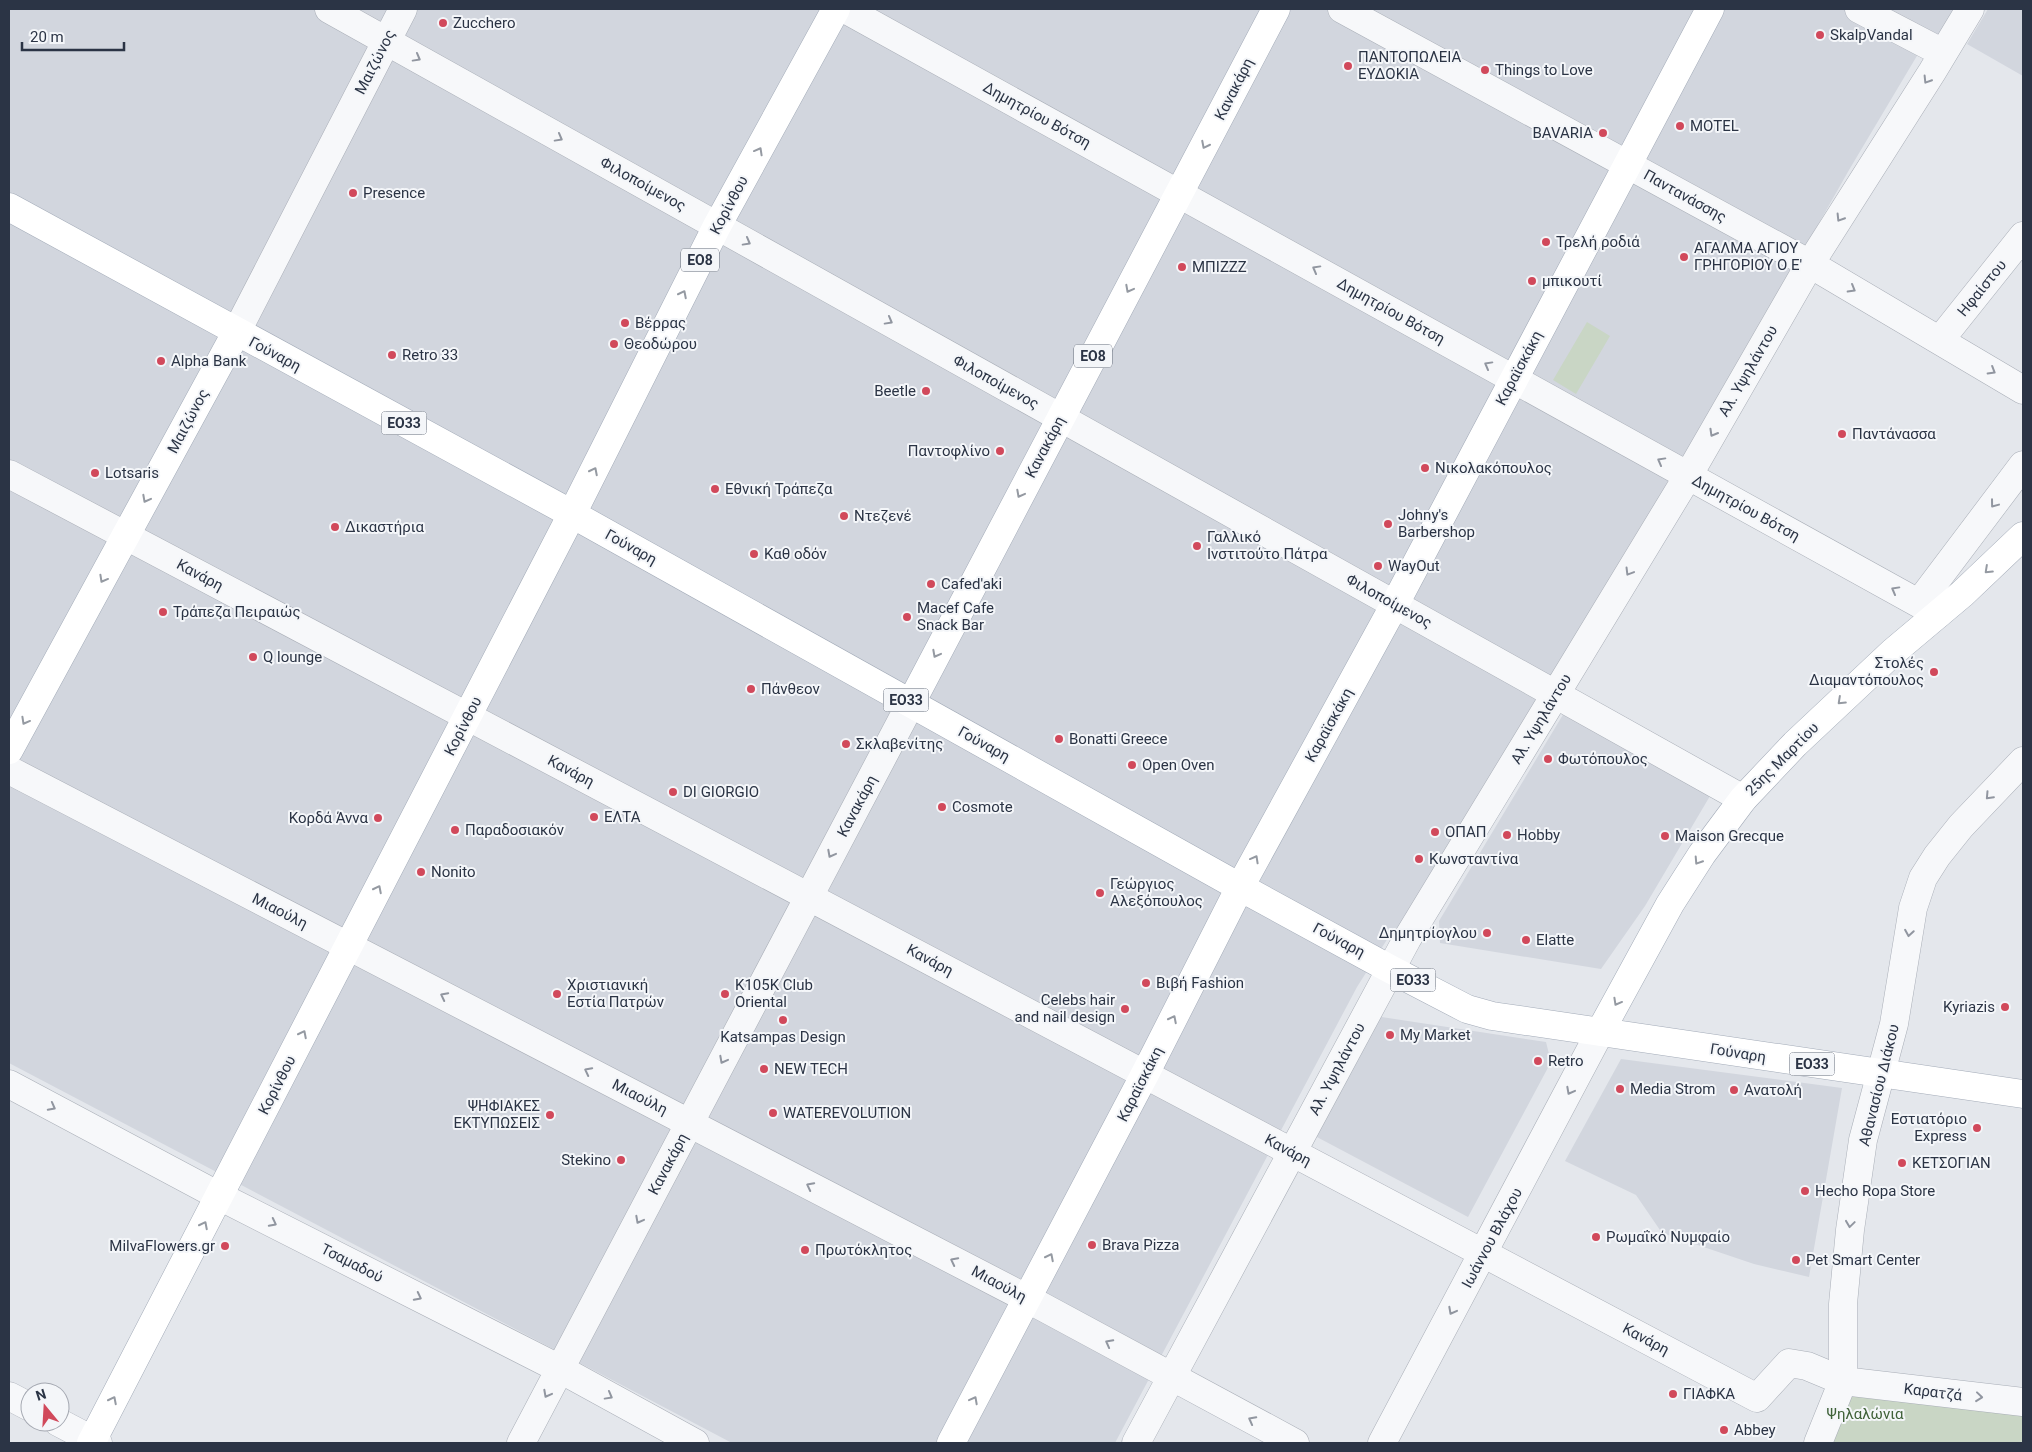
<svg xmlns="http://www.w3.org/2000/svg" width="2032" height="1452" font-family="Roboto,sans-serif">
  <rect width="100%" height="100%" fill="#e4e7ec"/>
  <path fill="#d2d6de" d="M9 9H1970L1943 53 1924 44 1849 170 1679 470 1407 939 1393 930 1357 987 1115 1443H732L9 1063Z
    M1988 9H2023V76L1967 44Z
    M1564 713 1710 796 1645 906 1601 969 1440 943 1439 921Z
    M1375 1016 1546 1042 1551 1062 1468 1217 1315 1136Z
    M1621 1059 1842 1088 1809 1277 1754 1264 1662 1233 1636 1195 1565 1161Z"/>
  <path fill="#c9d6c5" d="M1587 322 1610 336 1576 394 1553 380Z
    M1843 1381 2023 1402V1443H1818Z"/>
  <g fill="none" stroke-linecap="round" stroke-linejoin="round">
    <g stroke="#a9aeb7" stroke-width="29">
      <path id="minor" d="M329 9 1743 799
        M845 9 1938 614
        M1342 9 1810 264 2023 390
        M1859 9 1943 53
        M236 333 403 9
        M1940 340 2023 236
        M9 474 1757 1398 1789 1363 1807 1366 1843 1381 2023 1402
        M1919 603 2023 465
        M9 770 1028 1299 1295 1443
        M9 1084 219 1196 560 1369 695 1443
        M9 1396 30 1407
        M58 1422 98 1443
        M521 1443 911 703
        M1136 1443 1407 939 1688 476 1810 264 1932 72 1970 9
        M1382 1443 1600 1032
        M1818 1443 1843 1381V1304L1850 1230 1863 1140 1894 1024 1913 908 1923 878 1937 856 1961 826 2023 761"/>
    </g>
    <g stroke="#a3abb8" stroke-width="29">
      <path id="major" d="M9 207 572 514 1227 880 1390 969 1467 1009 1492 1016 2023 1094
        M911 703 1276 9
        M9 750 236 333
        M1600 1032 1670 904 1702 854 1743 799 1795 744 1893 652 1962 594 2023 536
        M91 1443 572 514 717 226 836 9
        M951 1443 1145 1074 1240 887 1395 604 1710 9"/>
    </g>
    <use href="#minor" stroke="#f7f8fa" stroke-width="28"/>
    <use href="#major" stroke="#fff" stroke-width="28"/>
  </g>
  <defs><path id="oneway-chevron" d="M-2-3.5L2.5 0L-2 3.5" fill="none" stroke-width="1.6" stroke-linecap="round" stroke-linejoin="round" transform="scale(1.25)"/></defs>
  <g stroke="#9196a0">
    <use href="#oneway-chevron" transform="translate(417 58) rotate(29)"/>
    <use href="#oneway-chevron" transform="translate(1927 80) rotate(122)"/>
    <use href="#oneway-chevron" transform="translate(559 138) rotate(29)"/>
    <use href="#oneway-chevron" transform="translate(1840 218) rotate(122)"/>
    <use href="#oneway-chevron" transform="translate(747 242) rotate(29)"/>
    <use href="#oneway-chevron" transform="translate(1316 269) rotate(-151)"/>
    <use href="#oneway-chevron" transform="translate(1852 289) rotate(30)"/>
    <use href="#oneway-chevron" transform="translate(889 321) rotate(29)"/>
    <use href="#oneway-chevron" transform="translate(1488 365) rotate(-151)"/>
    <use href="#oneway-chevron" transform="translate(1992 371) rotate(31)"/>
    <use href="#oneway-chevron" transform="translate(1713 433) rotate(120)"/>
    <use href="#oneway-chevron" transform="translate(1661 461) rotate(-151)"/>
    <use href="#oneway-chevron" transform="translate(1994 504) rotate(127)"/>
    <use href="#oneway-chevron" transform="translate(1629 572) rotate(121)"/>
    <use href="#oneway-chevron" transform="translate(1895 590) rotate(-151)"/>
    <use href="#oneway-chevron" transform="translate(1989 796) rotate(133)"/>
    <use href="#oneway-chevron" transform="translate(831 854) rotate(118)"/>
    <use href="#oneway-chevron" transform="translate(1909 933) rotate(99)"/>
    <use href="#oneway-chevron" transform="translate(444 996) rotate(-153)"/>
    <use href="#oneway-chevron" transform="translate(723 1060) rotate(118)"/>
    <use href="#oneway-chevron" transform="translate(588 1071) rotate(-153)"/>
    <use href="#oneway-chevron" transform="translate(1570 1091) rotate(118)"/>
    <use href="#oneway-chevron" transform="translate(52 1107) rotate(28)"/>
    <use href="#oneway-chevron" transform="translate(810 1186) rotate(-153)"/>
    <use href="#oneway-chevron" transform="translate(639 1220) rotate(118)"/>
    <use href="#oneway-chevron" transform="translate(273 1223) rotate(27)"/>
    <use href="#oneway-chevron" transform="translate(1850 1224) rotate(98)"/>
    <use href="#oneway-chevron" transform="translate(954 1261) rotate(-153)"/>
    <use href="#oneway-chevron" transform="translate(418 1297) rotate(27)"/>
    <use href="#oneway-chevron" transform="translate(1452 1311) rotate(118)"/>
    <use href="#oneway-chevron" transform="translate(1109 1343) rotate(-152)"/>
    <use href="#oneway-chevron" transform="translate(547 1394) rotate(118)"/>
    <use href="#oneway-chevron" transform="translate(609 1396) rotate(29)"/>
    <use href="#oneway-chevron" transform="translate(1979 1397) rotate(6)"/>
    <use href="#oneway-chevron" transform="translate(1252 1420) rotate(-152)"/>
  </g>
  <g stroke="#959aa2">
    <use href="#oneway-chevron" transform="translate(1205 145) rotate(117)"/>
    <use href="#oneway-chevron" transform="translate(759 151) rotate(-61)"/>
    <use href="#oneway-chevron" transform="translate(1129 289) rotate(118)"/>
    <use href="#oneway-chevron" transform="translate(683 294) rotate(-63)"/>
    <use href="#oneway-chevron" transform="translate(594 471) rotate(-63)"/>
    <use href="#oneway-chevron" transform="translate(1020 494) rotate(118)"/>
    <use href="#oneway-chevron" transform="translate(146 499) rotate(118)"/>
    <use href="#oneway-chevron" transform="translate(1988 570) rotate(137)"/>
    <use href="#oneway-chevron" transform="translate(103 579) rotate(119)"/>
    <use href="#oneway-chevron" transform="translate(936 654) rotate(118)"/>
    <use href="#oneway-chevron" transform="translate(1841 701) rotate(137)"/>
    <use href="#oneway-chevron" transform="translate(25 721) rotate(119)"/>
    <use href="#oneway-chevron" transform="translate(1255 859) rotate(-61)"/>
    <use href="#oneway-chevron" transform="translate(1698 861) rotate(123)"/>
    <use href="#oneway-chevron" transform="translate(378 889) rotate(-63)"/>
    <use href="#oneway-chevron" transform="translate(1617 1002) rotate(119)"/>
    <use href="#oneway-chevron" transform="translate(1173 1019) rotate(-63)"/>
    <use href="#oneway-chevron" transform="translate(303 1034) rotate(-63)"/>
    <use href="#oneway-chevron" transform="translate(204 1225) rotate(-63)"/>
    <use href="#oneway-chevron" transform="translate(1050 1257) rotate(-63)"/>
    <use href="#oneway-chevron" transform="translate(113 1400) rotate(-63)"/>
    <use href="#oneway-chevron" transform="translate(974 1400) rotate(-62)"/>
  </g>
  <g fill="#d1495b" stroke="#f4f6f9" stroke-width="2">
    <circle cx="443" cy="23" r="5"/>
    <circle cx="1820" cy="35" r="5"/>
    <circle cx="1348" cy="66" r="5"/>
    <circle cx="1485" cy="70" r="5"/>
    <circle cx="1680" cy="126" r="5"/>
    <circle cx="1603" cy="133" r="5"/>
    <circle cx="353" cy="193" r="5"/>
    <circle cx="1546" cy="242" r="5"/>
    <circle cx="1684" cy="257" r="5"/>
    <circle cx="1182" cy="267" r="5"/>
    <circle cx="1532" cy="281" r="5"/>
    <circle cx="625" cy="323" r="5"/>
    <circle cx="614" cy="344" r="5"/>
    <circle cx="392" cy="355" r="5"/>
    <circle cx="161" cy="361" r="5"/>
    <circle cx="926" cy="391" r="5"/>
    <circle cx="1842" cy="434" r="5"/>
    <circle cx="1000" cy="451" r="5"/>
    <circle cx="1425" cy="468" r="5"/>
    <circle cx="95" cy="473" r="5"/>
    <circle cx="715" cy="489" r="5"/>
    <circle cx="844" cy="516" r="5"/>
    <circle cx="1388" cy="524" r="5"/>
    <circle cx="335" cy="527" r="5"/>
    <circle cx="1197" cy="546" r="5"/>
    <circle cx="754" cy="554" r="5"/>
    <circle cx="1378" cy="566" r="5"/>
    <circle cx="931" cy="584" r="5"/>
    <circle cx="163" cy="612" r="5"/>
    <circle cx="907" cy="617" r="5"/>
    <circle cx="253" cy="657" r="5"/>
    <circle cx="1934" cy="672" r="5"/>
    <circle cx="751" cy="689" r="5"/>
    <circle cx="1059" cy="739" r="5"/>
    <circle cx="846" cy="744" r="5"/>
    <circle cx="1548" cy="759" r="5"/>
    <circle cx="1132" cy="765" r="5"/>
    <circle cx="673" cy="792" r="5"/>
    <circle cx="942" cy="807" r="5"/>
    <circle cx="594" cy="817" r="5"/>
    <circle cx="378" cy="818" r="5"/>
    <circle cx="455" cy="830" r="5"/>
    <circle cx="1435" cy="832" r="5"/>
    <circle cx="1507" cy="835" r="5"/>
    <circle cx="1665" cy="836" r="5"/>
    <circle cx="1419" cy="859" r="5"/>
    <circle cx="421" cy="872" r="5"/>
    <circle cx="1100" cy="893" r="5"/>
    <circle cx="1487" cy="933" r="5"/>
    <circle cx="1526" cy="940" r="5"/>
    <circle cx="1146" cy="983" r="5"/>
    <circle cx="557" cy="994" r="5"/>
    <circle cx="725" cy="994" r="5"/>
    <circle cx="2005" cy="1007" r="5"/>
    <circle cx="1125" cy="1009" r="5"/>
    <circle cx="783" cy="1020" r="5"/>
    <circle cx="1390" cy="1035" r="5"/>
    <circle cx="1538" cy="1061" r="5"/>
    <circle cx="764" cy="1069" r="5"/>
    <circle cx="1620" cy="1089" r="5"/>
    <circle cx="1734" cy="1090" r="5"/>
    <circle cx="773" cy="1113" r="5"/>
    <circle cx="550" cy="1115" r="5"/>
    <circle cx="1977" cy="1128" r="5"/>
    <circle cx="621" cy="1160" r="5"/>
    <circle cx="1902" cy="1163" r="5"/>
    <circle cx="1805" cy="1191" r="5"/>
    <circle cx="1596" cy="1237" r="5"/>
    <circle cx="1092" cy="1245" r="5"/>
    <circle cx="225" cy="1246" r="5"/>
    <circle cx="805" cy="1250" r="5"/>
    <circle cx="1796" cy="1260" r="5"/>
    <circle cx="1673" cy="1394" r="5"/>
    <circle cx="1724" cy="1430" r="5"/>
  </g>
  <g text-anchor="middle" stroke-width="4" stroke-linejoin="round" paint-order="stroke">
    <g fill="#f4f6f9" stroke="#676e7b" stroke-width="1">
      <rect x="681" y="248.5" width="38" height="23" rx="4"/>
      <rect x="1074" y="344.5" width="38" height="23" rx="4"/>
      <rect x="381.5" y="411.5" width="45" height="23" rx="4"/>
      <rect x="883.5" y="688.5" width="45" height="23" rx="4"/>
      <rect x="1390.5" y="968.5" width="45" height="23" rx="4"/>
      <rect x="1789.5" y="1052.5" width="45" height="23" rx="4"/>
    </g>
    <g font-size="14" font-weight="bold" fill="#2b3445">
      <text x="700" y="265">ΕΟ8</text>
      <text x="1093" y="361">ΕΟ8</text>
      <text x="404" y="428">ΕΟ33</text>
      <text x="906" y="705">ΕΟ33</text>
      <text x="1413" y="985">ΕΟ33</text>
      <text x="1812" y="1069">ΕΟ33</text>
    </g>
    <g font-size="15" fill="#2b3445" stroke="#f4f6f9" text-anchor="start">
      <text x="453" y="28">Zucchero</text>
      <text x="1830" y="40">SkalpVandal</text>
      <text x="1358" y="62">ΠΑΝΤΟΠΩΛΕΙΑ<tspan x="1358" dy="17">ΕΥΔΟΚΙΑ</tspan></text>
      <text x="1495" y="75">Things to Love</text>
      <text x="1690" y="131">MOTEL</text>
      <text x="1593" y="138" text-anchor="end">BAVARIA</text>
      <text x="363" y="198">Presence</text>
      <text x="1556" y="247">Τρελή ροδιά</text>
      <text x="1694" y="253">ΑΓΑΛΜΑ ΑΓΙΟΥ<tspan x="1694" dy="17">ΓΡΗΓΟΡΙΟΥ Ο Ε'</tspan></text>
      <text x="1192" y="272">ΜΠΙΖΖΖ</text>
      <text x="1542" y="286">μπικουτί</text>
      <text x="635" y="328">Βέρρας</text>
      <text x="624" y="349">Θεοδώρου</text>
      <text x="402" y="360">Retro 33</text>
      <text x="171" y="366">Alpha Bank</text>
      <text x="916" y="396" text-anchor="end">Beetle</text>
      <text x="1852" y="439">Παντάνασσα</text>
      <text x="990" y="456" text-anchor="end">Παντοφλίνο</text>
      <text x="1435" y="473">Νικολακόπουλος</text>
      <text x="105" y="478">Lotsaris</text>
      <text x="725" y="494">Εθνική Τράπεζα</text>
      <text x="1398" y="520">Johny's<tspan x="1398" dy="17">Barbershop</tspan></text>
      <text x="854" y="521">Ντεζενέ</text>
      <text x="345" y="532">Δικαστήρια</text>
      <text x="1207" y="542">Γαλλικό<tspan x="1207" dy="17">Ινστιτούτο Πάτρα</tspan></text>
      <text x="764" y="559">Καθ οδόν</text>
      <text x="1388" y="571">WayOut</text>
      <text x="941" y="589">Cafed'aki</text>
      <text x="917" y="613">Macef Cafe<tspan x="917" dy="17">Snack Bar</tspan></text>
      <text x="173" y="617">Τράπεζα Πειραιώς</text>
      <text x="263" y="662">Q lounge</text>
      <text x="1924" y="668" text-anchor="end">Στολές<tspan x="1924" dy="17">Διαμαντόπουλος</tspan></text>
      <text x="761" y="694">Πάνθεον</text>
      <text x="1069" y="744">Bonatti Greece</text>
      <text x="856" y="749">Σκλαβενίτης</text>
      <text x="1558" y="764">Φωτόπουλος</text>
      <text x="1142" y="770">Open Oven</text>
      <text x="683" y="797">DI GIORGIO</text>
      <text x="952" y="812">Cosmote</text>
      <text x="604" y="822">ΕΛΤΑ</text>
      <text x="368" y="823" text-anchor="end">Κορδά Άννα</text>
      <text x="465" y="835">Παραδοσιακόν</text>
      <text x="1445" y="837">ΟΠΑΠ</text>
      <text x="1517" y="840">Hobby</text>
      <text x="1675" y="841">Maison Grecque</text>
      <text x="1429" y="864">Κωνσταντίνα</text>
      <text x="431" y="877">Nonito</text>
      <text x="1110" y="889">Γεώργιος<tspan x="1110" dy="17">Αλεξόπουλος</tspan></text>
      <text x="1477" y="938" text-anchor="end">Δημητρίογλου</text>
      <text x="1536" y="945">Elatte</text>
      <text x="1156" y="988">Βιβή Fashion</text>
      <text x="567" y="990">Χριστιανική<tspan x="567" dy="17">Εστία Πατρών</tspan></text>
      <text x="735" y="990">K105K Club<tspan x="735" dy="17">Oriental</tspan></text>
      <text x="1115" y="1005" text-anchor="end">Celebs hair<tspan x="1115" dy="17">and nail design</tspan></text>
      <text x="1995" y="1012" text-anchor="end">Kyriazis</text>
      <text x="1400" y="1040">My Market</text>
      <text x="783" y="1042" text-anchor="middle">Katsampas Design</text>
      <text x="1548" y="1066">Retro</text>
      <text x="774" y="1074">NEW TECH</text>
      <text x="1630" y="1094">Media Strom</text>
      <text x="1744" y="1095">Ανατολή</text>
      <text x="540" y="1111" text-anchor="end">ΨΗΦΙΑΚΕΣ<tspan x="540" dy="17">ΕΚΤΥΠΩΣΕΙΣ</tspan></text>
      <text x="783" y="1118">WATEREVOLUTION</text>
      <text x="1967" y="1124" text-anchor="end">Εστιατόριο<tspan x="1967" dy="17">Express</tspan></text>
      <text x="611" y="1165" text-anchor="end">Stekino</text>
      <text x="1912" y="1168">ΚΕΤΣΟΓΙΑΝ</text>
      <text x="1815" y="1196">Hecho Ropa Store</text>
      <text x="1606" y="1242">Ρωμαΐκό Νυμφαίο</text>
      <text x="1102" y="1250">Brava Pizza</text>
      <text x="215" y="1251" text-anchor="end">MilvaFlowers.gr</text>
      <text x="815" y="1255">Πρωτόκλητος</text>
      <text x="1806" y="1265">Pet Smart Center</text>
      <text x="1683" y="1399">ΓΙΑΦΚΑ</text>
      <text x="1734" y="1435">Abbey</text>
    </g>
    <g font-size="15" fill="#2b3445" stroke="#f4f6f9">
      <text transform="translate(375 62) rotate(-63)" y="5">Μαιζώνος</text>
      <text transform="translate(1234 89) rotate(-63)" y="5">Κανακάρη</text>
      <text transform="translate(1037 115) rotate(29)" y="5">Δημητρίου Βότση</text>
      <text transform="translate(643 184) rotate(29)" y="5">Φιλοποίμενος</text>
      <text transform="translate(1685 196) rotate(29)" y="5">Παντανάσσης</text>
      <text transform="translate(729 205) rotate(-62)" y="5">Κορίνθου</text>
      <text transform="translate(1982 288) rotate(-51)" y="5">Ηφαίστου</text>
      <text transform="translate(1391 311) rotate(29)" y="5">Δημητρίου Βότση</text>
      <text transform="translate(275 354) rotate(28)" y="5">Γούναρη</text>
      <text transform="translate(1519 368) rotate(-62)" y="5">Καραϊσκάκη</text>
      <text transform="translate(1748 371) rotate(-60)" y="5">Αλ. Υψηλάντου</text>
      <text transform="translate(996 382) rotate(29)" y="5">Φιλοποίμενος</text>
      <text transform="translate(188 421) rotate(-62)" y="5">Μαιζώνος</text>
      <text transform="translate(1045 447) rotate(-62)" y="5">Κανακάρη</text>
      <text transform="translate(1746 508) rotate(29)" y="5">Δημητρίου Βότση</text>
      <text transform="translate(631 547) rotate(29)" y="5">Γούναρη</text>
      <text transform="translate(200 575) rotate(28)" y="5">Κανάρη</text>
      <text transform="translate(1389 601) rotate(29)" y="5">Φιλοποίμενος</text>
      <text transform="translate(1541 719) rotate(-59)" y="5">Αλ. Υψηλάντου</text>
      <text transform="translate(1329 725) rotate(-61)" y="5">Καραϊσκάκη</text>
      <text transform="translate(463 726) rotate(-63)" y="5">Κορίνθου</text>
      <text transform="translate(984 744) rotate(29)" y="5">Γούναρη</text>
      <text transform="translate(1782 759) rotate(-45)" y="5">25ης Μαρτίου</text>
      <text transform="translate(571 771) rotate(28)" y="5">Κανάρη</text>
      <text transform="translate(857 806) rotate(-62)" y="5">Κανακάρη</text>
      <text transform="translate(280 911) rotate(27)" y="5">Μιαούλη</text>
      <text transform="translate(1339 940) rotate(28)" y="5">Γούναρη</text>
      <text transform="translate(930 960) rotate(28)" y="5">Κανάρη</text>
      <text transform="translate(1738 1053) rotate(9)" y="5">Γούναρη</text>
      <text transform="translate(1337 1069) rotate(-62)" y="5">Αλ. Υψηλάντου</text>
      <text transform="translate(1140 1084) rotate(-63)" y="5">Καραϊσκάκη</text>
      <text transform="translate(277 1085) rotate(-63)" y="5">Κορίνθου</text>
      <text transform="translate(1879 1085) rotate(-76)" y="5">Αθανασίου Διάκου</text>
      <text transform="translate(640 1097) rotate(27)" y="5">Μιαούλη</text>
      <text transform="translate(1288 1150) rotate(28)" y="5">Κανάρη</text>
      <text transform="translate(668 1164) rotate(-62)" y="5">Κανακάρη</text>
      <text transform="translate(1492 1238) rotate(-62)" y="5">Ιωάννου Βλάχου</text>
      <text transform="translate(352 1263) rotate(27)" y="5">Τσαμαδού</text>
      <text transform="translate(999 1284) rotate(28)" y="5">Μιαούλη</text>
      <text transform="translate(1646 1339) rotate(28)" y="5">Κανάρη</text>
      <text transform="translate(1933 1392) rotate(7)" y="5">Καρατζά</text>
    </g>
    <g font-size="15" fill="#3f6138" stroke="#f4f6f9">
      <text x="1865" y="1419">Ψηλαλώνια</text>
    </g>
  </g>
  <rect width="2032" height="1452" fill="none" stroke="#2b3445" stroke-width="20"/>
  <g transform="translate(45 1407) rotate(342)"><circle r="24" fill="#f4f6f9" stroke="#a4a8b1"/>
  <path d="M0-4L9 19L0 12L-9 19Z" fill="#d1495b"/>
  <text y="-8" font-size="14" font-weight="bold" text-anchor="middle" fill="#2b3445">N</text>
  </g>
  <path d="M22 42v8h102v-8" fill="none" stroke="#2b3445" stroke-width="2.5"/>
  <text x="30" y="42" font-size="15" fill="#2b3445" stroke="#f4f6f9" stroke-width="4" paint-order="stroke">20 m</text>
</svg>
